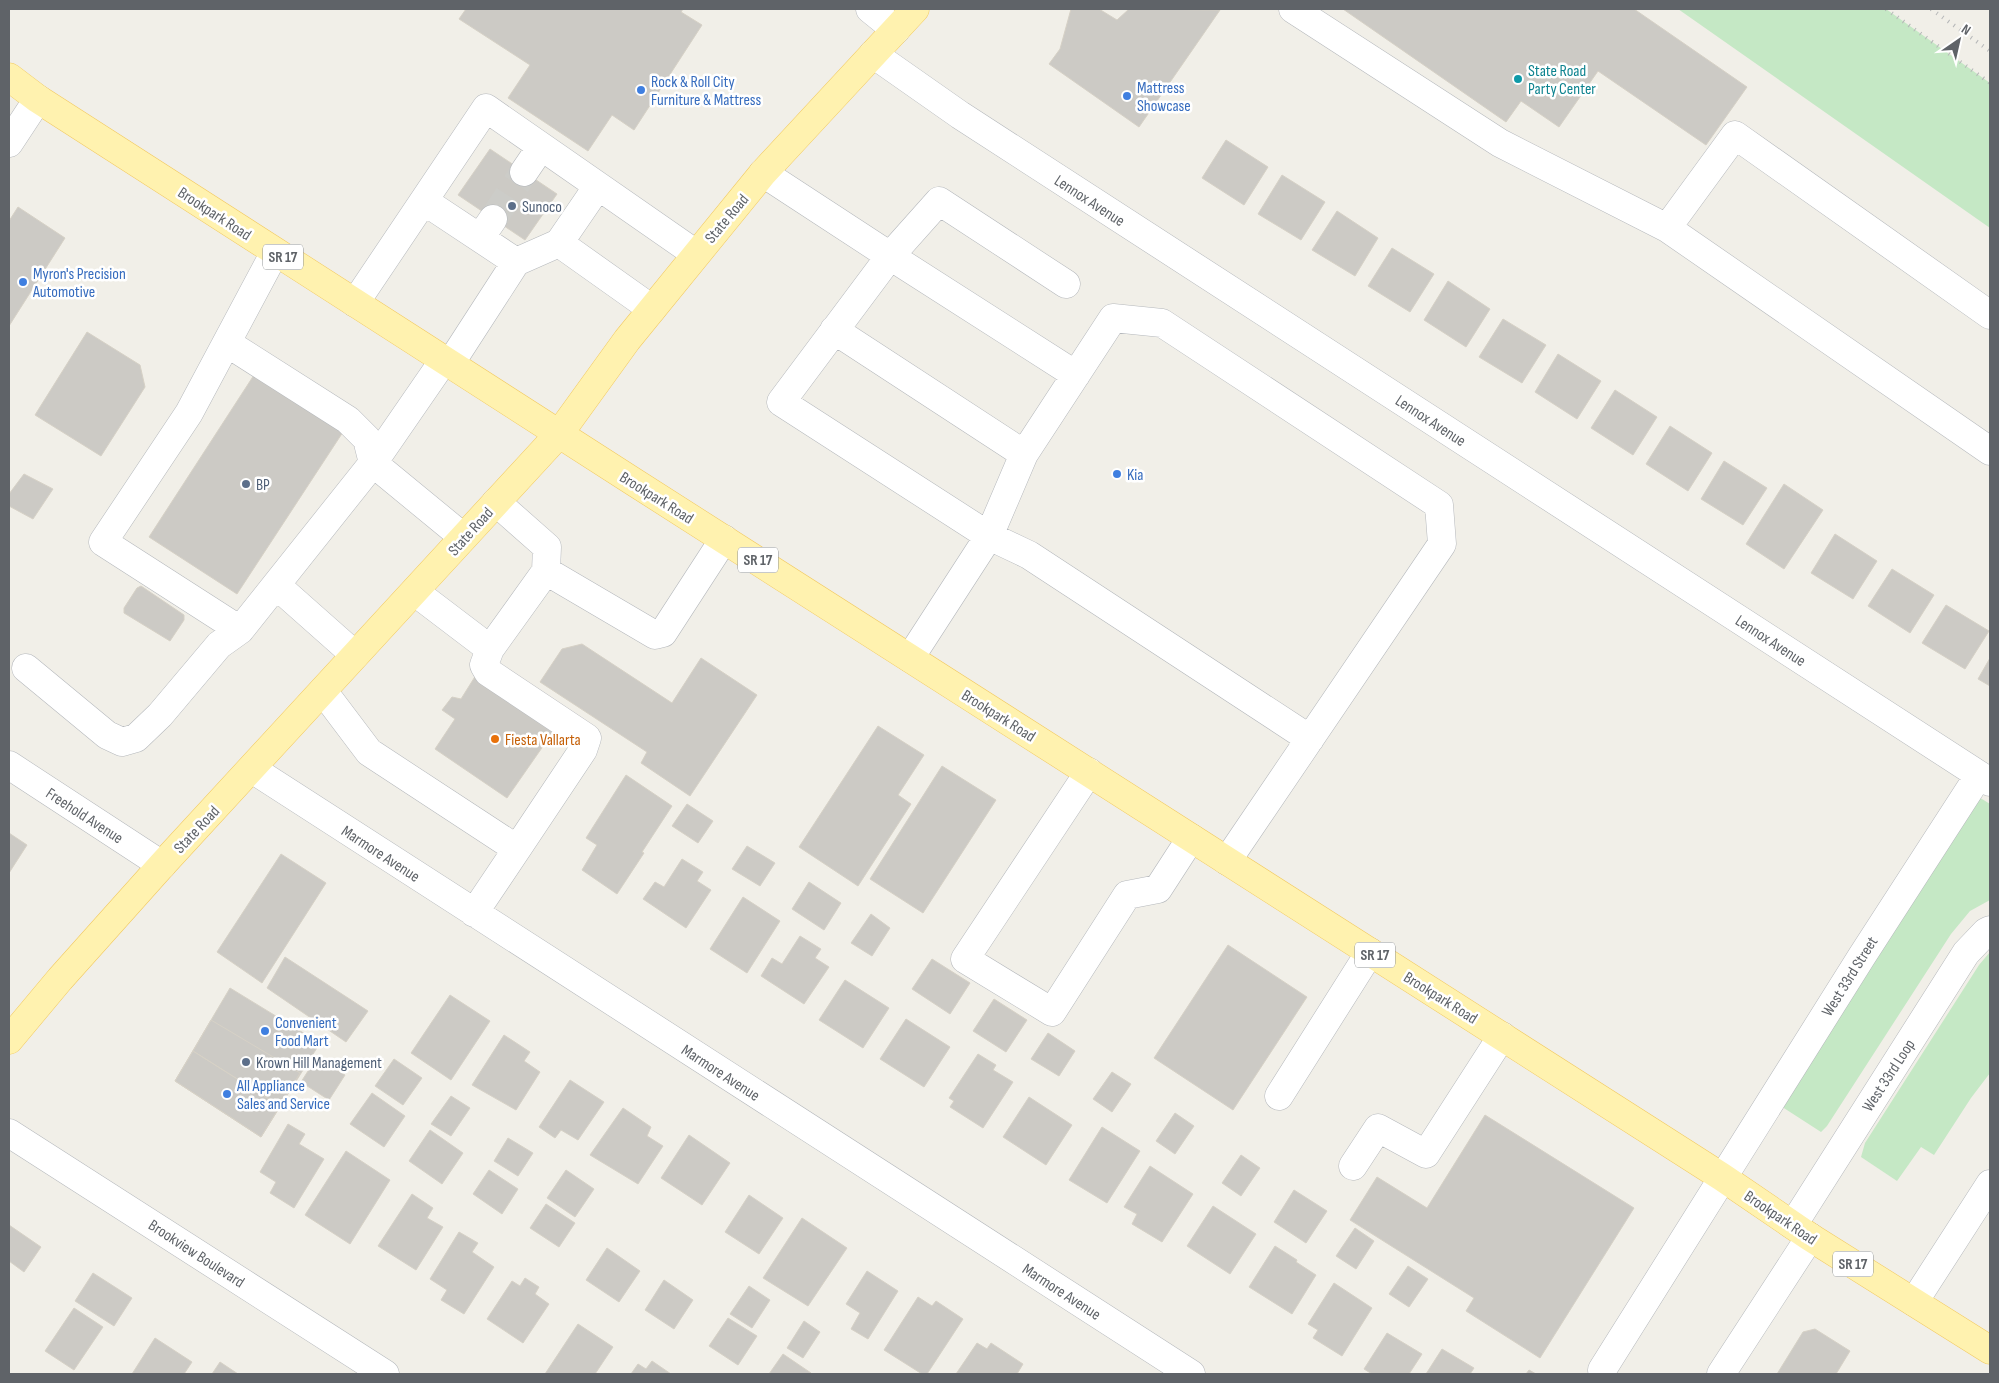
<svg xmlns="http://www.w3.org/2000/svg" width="1999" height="1383" font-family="'Sofia Sans Condensed',sans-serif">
  <rect width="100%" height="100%" fill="#f1efe8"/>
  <path fill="#c5e8c5" d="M1678 9H1886L1990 83V228Z
    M1974 794 1990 804V900L1970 911 1951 934 1827 1126 1821 1132 1776 1103Z
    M1990 952V1073L1971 1098 1934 1155 1921 1147 1897 1181 1861 1157 1865 1143 1979 965Z"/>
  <path fill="#cccac5" stroke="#d6d1c6" d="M466 9H683L681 12 702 25 634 130 612 115 588 151 508 98 530 65 459 19Z
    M1071 9H1099L1117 20 1129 9 1220 10 1139 127 1049 64 1060 49Z
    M1343 9H1634L1747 87 1706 145 1598 71 1559 127 1521 101 1506 122Z
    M1226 140 1268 167 1244 205 1202 178Z
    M490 149 557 194 525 240 458 195Z
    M1282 175 1325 202 1301 240 1258 214Z
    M18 207 65 238 9 326V221Z
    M1337 211 1378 238 1355 276 1312 250Z
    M1392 248 1434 274 1410 312 1368 286Z
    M1448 281 1490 309 1466 347 1424 320Z
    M1503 319 1546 345 1522 383 1479 357Z
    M87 332 140 365 145 387 101 456 35 415Z
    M1558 354 1601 381 1577 419 1535 392Z
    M254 375 343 432 237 594 149 537Z
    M1615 390 1657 417 1633 455 1591 428Z
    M1670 426 1712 453 1688 491 1646 464Z
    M1724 461 1767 488 1743 525 1701 499Z
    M24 474 53 489 33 519 9 506V494Z
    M1784 484 1823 510 1784 569 1746 544Z
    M1835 534 1877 561 1853 599 1811 573Z
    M1892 569 1934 595 1910 633 1868 606Z
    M141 586 184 615V620L170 641 124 613V608L137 588Z
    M1946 605 1989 631 1965 669 1922 643Z
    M582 644 672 703 701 658 757 695 690 796 641 763 647 752 540 682 562 649Z
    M1990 658V686L1978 679Z
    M476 675 555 729 507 798 435 749 455 719 442 710 452 697 461 699Z
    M878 726 924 755 898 795 911 804 858 886 799 847Z
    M942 766 996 800 923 913 870 879Z
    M626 775 672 806 642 852 644 853 617 894 582 870 597 845 586 838Z
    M687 804 713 821 698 843 672 826Z
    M9 833 27 845 9 873Z
    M747 846 775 863 760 886 732 869Z
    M281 854 326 883 262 983 217 952Z
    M682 859 703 872 697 881 711 890 686 928 643 899 655 882 664 887Z
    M809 882 841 903 824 930 792 909Z
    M743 897 780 921 747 973 710 949Z
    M871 914 890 928 872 956 851 943Z
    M800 936 821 949 815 958 829 967 804 1004 761 976 772 958 782 964Z
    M1228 945 1307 997 1233 1110 1154 1058Z
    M285 957 368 1011 346 1042 267 988Z
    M932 959 970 983 950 1014 912 989Z
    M845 980 889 1008 863 1048 819 1020Z
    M230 988 320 1043 261 1137 175 1081Z
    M450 995 490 1021 451 1080 411 1053Z
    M994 999 1027 1020 1006 1052 973 1031Z
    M906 1019 950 1047 924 1087 880 1059Z
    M211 1020 300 1073 280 1106 193 1051Z
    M1048 1033 1075 1051 1059 1076 1031 1059Z
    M504 1035 530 1052 524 1061 540 1072 516 1110 472 1085Z
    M193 1051 280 1106 261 1137 175 1081Z
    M978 1054 996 1065 993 1070 1013 1082 983 1128 950 1107 954 1101 949 1098Z
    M317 1057 345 1075 329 1100 301 1082Z
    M394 1059 422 1078 403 1105 375 1086Z
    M1112 1072 1131 1084 1112 1112 1093 1099Z
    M570 1080 604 1102 578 1140 561 1130 555 1138 539 1127Z
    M372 1093 405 1116 384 1147 350 1124Z
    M451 1096 470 1108 451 1136 431 1124Z
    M1029 1097 1072 1125 1046 1165 1003 1137Z
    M623 1108 651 1127 647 1136 663 1146 638 1184 590 1155Z
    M1175 1113 1194 1126 1175 1154 1156 1141Z
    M1485 1115 1634 1208 1540 1358 1466 1311 1474 1298 1350 1220 1377 1177 1427 1208Z
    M288 1124 305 1134 299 1144 324 1159 294 1208 270 1193 276 1182 260 1172Z
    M1102 1127 1140 1151 1107 1203 1069 1180Z
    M430 1130 463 1153 442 1184 409 1161Z
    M689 1135 730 1163 702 1205 661 1178Z
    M508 1138 533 1153 518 1176 494 1161Z
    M346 1151 390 1180 350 1244 305 1215Z
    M1241 1155 1260 1168 1241 1196 1222 1183Z
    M1150 1166 1193 1194 1162 1242 1132 1224 1137 1214 1124 1207Z
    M489 1170 518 1189 502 1214 473 1194Z
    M566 1170 594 1189 575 1217 547 1198Z
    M1294 1190 1327 1211 1306 1243 1274 1222Z
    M412 1194 433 1208 427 1218 443 1227 416 1270 378 1246Z
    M749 1195 783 1218 759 1254 725 1232Z
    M546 1204 575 1223 559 1247 530 1228Z
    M1213 1206 1256 1234 1230 1274 1187 1246Z
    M802 1218 847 1248 808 1306 763 1278Z
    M9 1225 41 1247 24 1272 9 1261Z
    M1355 1228 1374 1241 1356 1269 1336 1256Z
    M459 1232 478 1243 472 1252 494 1267 464 1314 441 1300 447 1290 430 1279Z
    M1275 1246 1297 1260 1296 1262 1316 1275 1292 1314 1249 1287Z
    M607 1248 640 1271 619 1302 586 1280Z
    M1408 1266 1428 1279 1409 1307 1389 1294Z
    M867 1271 898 1291 868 1339 851 1329 860 1313 846 1304Z
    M93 1273 132 1298 114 1326 75 1301Z
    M525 1278 539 1287 535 1294 549 1304 523 1343 487 1319 512 1281 520 1286Z
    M664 1280 693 1300 674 1329 645 1310Z
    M1334 1283 1372 1308 1342 1356 1313 1338 1318 1330 1308 1324Z
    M749 1286 770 1300 752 1328 730 1314Z
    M918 1297 932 1306 936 1301 963 1319 927 1374H922L884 1350Z
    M74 1308 103 1327 74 1370 45 1351Z
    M728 1318 757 1336 738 1365 709 1346Z
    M804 1321 820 1332 803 1358 787 1348Z
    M578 1324 613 1347 595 1374H545Z
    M1815 1329 1850 1351 1836 1374H1777L1803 1332Z
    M1387 1333 1422 1354 1409 1374H1372L1364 1369Z
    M155 1338 192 1362 184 1374H132Z
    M977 1343 987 1349 991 1343 1023 1364 1017 1374H956Z
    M1442 1349 1474 1368 1470 1374H1426Z
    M783 1354 811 1373V1374H769Z
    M652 1361 671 1374H631L638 1364 646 1369Z
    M220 1362 238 1374H212Z
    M1529 1370 1536 1374H1526Z"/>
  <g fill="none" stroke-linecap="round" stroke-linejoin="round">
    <path stroke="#ccccc8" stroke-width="28" stroke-dasharray="28 14" stroke-linecap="butt" d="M493 219 524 172"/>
    <g stroke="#b5b8bc" stroke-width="29">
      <path id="minor" d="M870 9 896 30
        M1293 9 1500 143 1667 228
        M873 54 960 115 1990 782
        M9 143 38 99
        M524 172 541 147
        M763 173 890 256 781 402 989 536 910 658
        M424 201 516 262 450 364
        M480 238 493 219
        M559 243 652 309
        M275 252 189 413 103 542 240 630 373 463 444 360
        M516 262 559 243 598 186
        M1066 284 939 201 890 256 1076 375
        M355 303 486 108 696 254
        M1990 315 1735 135 1667 228 1990 451
        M834 330 1024 454
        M227 343 348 420 367 439 373 463 463 537
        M496 502 547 547 546 571
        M276 585 355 655
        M415 592 490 649
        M26 668 107 735 122 742 136 738 160 715 219 645 240 630
        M323 691 369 752 517 849 583 750 587 738 488 672 484 665 490 649 546 571 655 635 663 633 724 539
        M9 765 162 865
        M252 769 1191 1374
        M1089 772 965 959 1052 1012 1127 895 1158 889 1191 838
        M1227 861 1442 544 1439 505 1162 323 1113 318 1024 454 989 536 1029 555 1310 739
        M474 913 517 849
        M1279 1096 1370 952
        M9 1133 385 1374
        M1353 1166 1378 1128 1426 1154 1502 1036
        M1793 1225 1966 953 1986 932 1990 930
        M1914 1302 1990 1184
        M1602 1370 1862 956 1979 775
        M1721 1374 1810 1237"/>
    </g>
    <g stroke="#f2c960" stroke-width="29">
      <path id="major" d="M9 77 38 99 634 482 1722 1177 1810 1237 1990 1350
        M9 1040 60 979 162 865 559 434 627 340 763 173 915 9"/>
    </g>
    <use href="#minor" stroke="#fff" stroke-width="28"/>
    <use href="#major" stroke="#fff2af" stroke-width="28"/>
    <path stroke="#b6b7b8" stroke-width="4" stroke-dasharray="1 6" stroke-linecap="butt" d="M1886 9 1990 83
      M1931 9 1990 51"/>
  </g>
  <circle fill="#0f9aa8" stroke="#fff" stroke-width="2" cx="1518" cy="79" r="5"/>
  <g fill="#3f7fe0" stroke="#fff" stroke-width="2">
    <circle cx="641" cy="90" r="5"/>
    <circle cx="1127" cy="96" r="5"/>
    <circle cx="23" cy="282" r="5"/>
    <circle cx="1117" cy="474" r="5"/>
    <circle cx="265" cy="1031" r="5"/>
    <circle cx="227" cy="1094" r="5"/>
  </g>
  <g fill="#5c6f8a" stroke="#fff" stroke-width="2">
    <circle cx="512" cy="206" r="5"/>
    <circle cx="246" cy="484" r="5"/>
    <circle cx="246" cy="1062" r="5"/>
  </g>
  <circle fill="#e8710a" stroke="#fff" stroke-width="2" cx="495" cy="739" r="5"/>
  <g text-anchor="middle" stroke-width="5" stroke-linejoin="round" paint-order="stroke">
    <g fill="#fff" stroke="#8f9295" stroke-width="1">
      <rect x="263" y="244.5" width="40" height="25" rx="4"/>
      <rect x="738" y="547.5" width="40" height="25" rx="4"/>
      <rect x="1355" y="942.5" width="40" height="25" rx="4"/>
      <rect x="1833" y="1251.5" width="40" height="25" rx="4"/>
    </g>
    <g font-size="15" font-weight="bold" fill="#5f6368">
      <text x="283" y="262">SR 17</text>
      <text x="758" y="565">SR 17</text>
      <text x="1375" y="960">SR 17</text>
      <text x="1853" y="1269">SR 17</text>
    </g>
    <g font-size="16" fill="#0d838f" stroke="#fff" text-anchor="start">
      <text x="1528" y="76">State Road<tspan x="1528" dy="18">Party Center</tspan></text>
    </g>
    <g font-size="16" fill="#366cbe" stroke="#fff" text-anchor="start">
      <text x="651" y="87">Rock &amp; Roll City<tspan x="651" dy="18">Furniture &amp; Mattress</tspan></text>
      <text x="1137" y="93">Mattress<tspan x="1137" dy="18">Showcase</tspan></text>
      <text x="33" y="279">Myron's Precision<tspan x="33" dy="18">Automotive</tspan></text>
      <text x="1127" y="480">Kia</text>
      <text x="275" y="1028">Convenient<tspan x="275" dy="18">Food Mart</tspan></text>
      <text x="237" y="1091">All Appliance<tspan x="237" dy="18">Sales and Service</tspan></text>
    </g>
    <g font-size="16" fill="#5f6368" stroke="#fff">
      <text transform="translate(1090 200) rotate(33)" y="6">Lennox Avenue</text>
      <text transform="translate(215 213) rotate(33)" y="6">Brookpark Road</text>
      <text transform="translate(726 218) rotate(-50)" y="6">State Road</text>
      <text transform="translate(1431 420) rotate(33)" y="6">Lennox Avenue</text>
      <text transform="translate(657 497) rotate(32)" y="6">Brookpark Road</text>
      <text transform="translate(470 531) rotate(-48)" y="6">State Road</text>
      <text transform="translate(1771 640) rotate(33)" y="6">Lennox Avenue</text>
      <text transform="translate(999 715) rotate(32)" y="6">Brookpark Road</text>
      <text transform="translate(85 815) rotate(33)" y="6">Freehold Avenue</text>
      <text transform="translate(196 829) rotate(-47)" y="6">State Road</text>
      <text transform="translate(381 853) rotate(33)" y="6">Marmore Avenue</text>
      <text transform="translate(1849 976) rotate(-58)" y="6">West 33rd Street</text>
      <text transform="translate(1441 997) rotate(32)" y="6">Brookpark Road</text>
      <text transform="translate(721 1072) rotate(33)" y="6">Marmore Avenue</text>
      <text transform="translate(1888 1075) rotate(-57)" y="6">West 33rd Loop</text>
      <text transform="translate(1781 1217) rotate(34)" y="6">Brookpark Road</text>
      <text transform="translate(197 1253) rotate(33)" y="6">Brookview Boulevard</text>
      <text transform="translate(1062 1291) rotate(33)" y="6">Marmore Avenue</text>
    </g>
    <g font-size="16" fill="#4e5e75" stroke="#fff" text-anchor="start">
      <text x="522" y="212">Sunoco</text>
      <text x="256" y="490">BP</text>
      <text x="256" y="1068">Krown Hill Management</text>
    </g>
    <g font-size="16" fill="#c56008" stroke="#fff" text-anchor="start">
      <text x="505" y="745">Fiesta Vallarta</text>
    </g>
  </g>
  <rect width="1999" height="1383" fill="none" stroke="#5f6368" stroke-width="20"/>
  <g transform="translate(1959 40) rotate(34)" stroke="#ffffff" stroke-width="4" paint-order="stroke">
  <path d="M0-4L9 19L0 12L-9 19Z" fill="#5f6368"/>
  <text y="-8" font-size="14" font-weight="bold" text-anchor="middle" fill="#5f6368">N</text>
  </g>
</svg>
